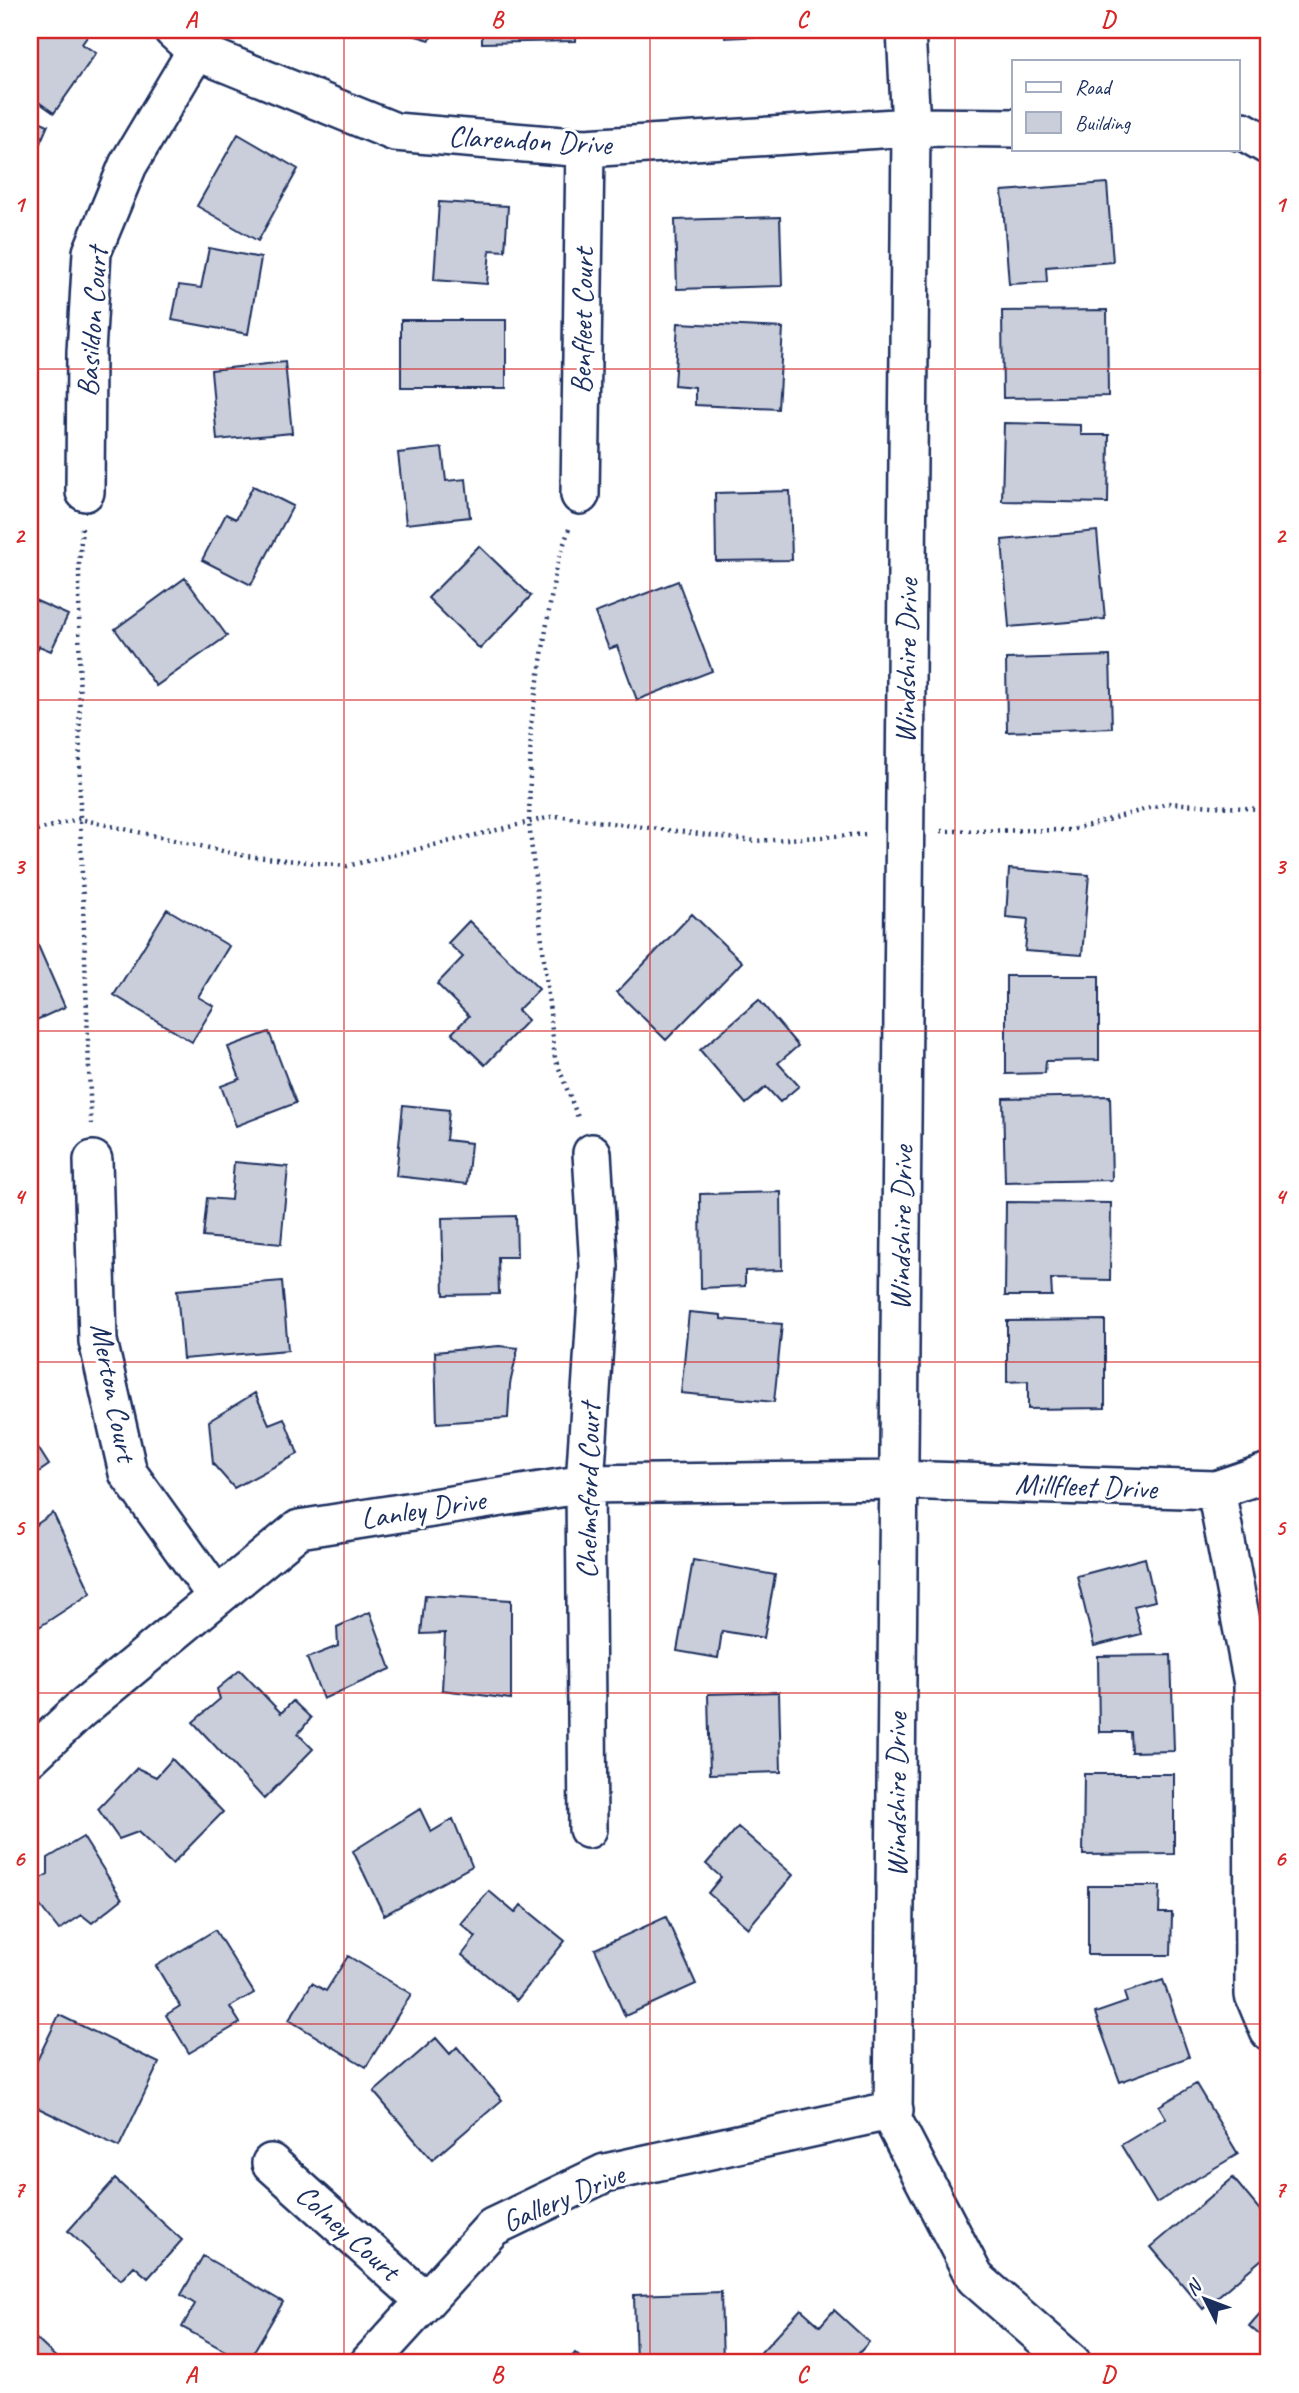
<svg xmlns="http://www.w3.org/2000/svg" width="1299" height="2393" font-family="Caveat,sans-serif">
  <rect width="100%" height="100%" fill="#fff"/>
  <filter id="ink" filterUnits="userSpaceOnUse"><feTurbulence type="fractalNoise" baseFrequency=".0143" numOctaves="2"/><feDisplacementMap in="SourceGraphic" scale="14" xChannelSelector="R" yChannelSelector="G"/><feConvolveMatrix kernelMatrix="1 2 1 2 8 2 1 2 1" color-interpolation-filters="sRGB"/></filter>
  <g filter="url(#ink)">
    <path fill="#caceda" stroke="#1b2f5e" stroke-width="2" d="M30 30H92L82 44 96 53 54 113 30 96Z
      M395 30H433L430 40Z
      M482 30H576V41L482 43Z
      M725 30H821V33L725 38Z
      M30 117 48 125 30 166Z
      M238 134 298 169 258 241 197 206Z
      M1107 183 1113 262 1046 267 1047 282 1009 284 1002 191Z
      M439 202 508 206 505 251 490 250 487 284 434 280Z
      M780 217 782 286 677 289 675 220Z
      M209 248 261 258 248 334 172 320 179 285 201 288Z
      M1107 310 1108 396 1003 398 1002 311Z
      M401 320H506V388H401Z
      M678 323 783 328 778 409 695 405V388L674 386Z
      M285 362 292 433 217 440 211 370Z
      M1004 423 1081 425V435H1109L1108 503 1002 501Z
      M442 448 446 481 466 479 470 517 406 524 398 453Z
      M253 486 293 506 251 585 202 560 226 514 236 519Z
      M790 491 792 560 716 561 715 493Z
      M1097 531 1105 619 1009 627 1002 540Z
      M479 546 531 596 480 649 428 598Z
      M185 578 227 636 156 686 115 629Z
      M678 581 712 671 637 700 617 646 609 649 595 613Z
      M30 598 68 615 51 651 39 646 30 664Z
      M1110 656 1112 728 1007 732 1006 659Z
      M1009 869 1089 875 1082 955 1025 951 1028 919 1006 917Z
      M167 909 229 946 198 997 214 1006 192 1042 114 995Z
      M692 914 742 962 666 1040 617 992Z
      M469 921 539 989 518 1010 528 1020 485 1065 452 1033 469 1016 437 984 463 957 448 943Z
      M30 927 65 1007 30 1023Z
      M1006 976H1099V1060L1046 1061 1045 1073 1006 1074Z
      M759 1000 798 1046 778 1063 799 1086 780 1102 766 1087 746 1104 700 1050Z
      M269 1032 296 1103 236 1126 221 1086 240 1079 228 1047Z
      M1110 1096 1112 1180 1005 1182 1003 1098Z
      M403 1105 449 1110 446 1140 471 1143 467 1184 396 1176Z
      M234 1162 288 1167 281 1244 203 1237 207 1198 231 1200Z
      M781 1192 782 1270 745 1271V1286L701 1288 700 1194Z
      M1006 1202 1111 1203 1110 1280 1051 1279 1052 1296H1005Z
      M516 1216 517 1257H498L499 1294 444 1295 442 1218Z
      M282 1281 288 1350 183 1359 177 1290Z
      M689 1312 721 1315V1319L782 1324 774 1402 681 1393Z
      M1105 1320V1408L1028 1409V1381L1007 1382V1321Z
      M499 1346 518 1348 510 1384 508 1418 437 1423 435 1352Z
      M255 1393 269 1424 284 1418 298 1454 234 1488 213 1464 209 1421Z
      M30 1435 49 1465 30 1478Z
      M53 1513 91 1593 30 1633V1529Z
      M1145 1558 1155 1601 1134 1606 1141 1634 1094 1646 1077 1576Z
      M693 1560 775 1575 764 1638 722 1631 718 1658 677 1651Z
      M425 1595 511 1600V1699L442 1690 445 1633 421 1634Z
      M370 1612 391 1669 323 1699 307 1658 338 1646 337 1627Z
      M1171 1655 1174 1751 1131 1752 1130 1732H1099L1098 1656Z
      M240 1670 281 1713 293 1701 311 1718 298 1734 313 1749 264 1799 193 1722 220 1699 217 1689Z
      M779 1692 781 1772 710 1774 708 1694Z
      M172 1759 223 1812 172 1864 138 1832 119 1839 98 1809 137 1768 156 1777Z
      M1084 1774H1174V1854L1083 1855Z
      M420 1809 431 1832 453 1819 472 1866 384 1915 353 1851Z
      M738 1827 793 1875 748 1928 708 1893 721 1877 706 1864Z
      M83 1837 122 1899 92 1923 82 1915 59 1930 30 1893V1884L48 1874V1858Z
      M1088 1886H1160L1159 1913H1172L1171 1955H1088Z
      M489 1891 515 1913 521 1905 565 1941 517 2000 462 1955 476 1937 461 1924Z
      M666 1917 696 1984 625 2016 595 1949Z
      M215 1930 254 1993 230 2007 240 2023 189 2053 166 2015 180 2006 156 1966Z
      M348 1956 411 1994 366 2067 289 2020 312 1983 326 1991Z
      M1163 1980 1189 2057 1120 2082 1095 2013 1127 2002 1124 1993Z
      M59 2015 159 2063 119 2147 30 2104V2075Z
      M436 2038 450 2054 457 2047 502 2100 432 2160 374 2092Z
      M1196 2084 1238 2154 1156 2203 1121 2145 1166 2118 1159 2106Z
      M1233 2178 1269 2221V2253L1203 2309 1151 2247Z
      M115 2179 182 2240 148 2278 134 2266 121 2280 68 2231Z
      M203 2256 283 2302 247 2363 182 2327 195 2304 181 2295Z
      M721 2292 723 2363H636L634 2295Z
      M1269 2303V2343L1249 2326Z
      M801 2309 820 2326 834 2310 869 2342 850 2363H751Z
      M30 2333 62 2363H30Z
      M575 2353 586 2363H567Z"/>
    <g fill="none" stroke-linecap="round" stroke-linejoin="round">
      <g stroke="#1b2f5e" stroke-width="42">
        <path id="minor" d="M173 30 196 51 395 132 585 148 911 127 1014 128
          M906 30 911 127 893 2120 975 2278 1072 2363
          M1238 131H1243L1269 146
          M85 492 86 352 92 252 128 165 196 51
          M580 495 585 148
          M93 1160 98 1341 128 1473 217 1597
          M1216 1490 1253 1684 1254 1995 1269 2031
          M30 1757 80 1710 299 1529 585 1484 899 1480 1216 1490 1269 1472
          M588 1829 585 1484 599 1267 592 1153
          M271 2163 425 2301
          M369 2363 493 2227 605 2173 894 2110"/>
      </g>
      <path stroke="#1b2f5e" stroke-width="4.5" stroke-dasharray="2 5" stroke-linecap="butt" d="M82 528 79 564 80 819 91 1124
        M569 529 556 567 531 724 529 823 555 1058 579 1120
        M941 831 1071 830 1168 803 1259 809 1269 812
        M30 832 80 819 245 856 347 866 555 816 755 841 869 834"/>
      <use href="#minor" stroke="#fff" stroke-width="37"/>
    </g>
  </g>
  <path fill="none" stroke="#d62828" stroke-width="2" stroke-opacity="0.55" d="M344 30V2363M650 30V2363M955 30V2363M30 369H1269M30 700H1269M30 1031H1269M30 1362H1269M30 1693H1269M30 2024H1269"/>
  <g text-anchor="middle" stroke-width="6" stroke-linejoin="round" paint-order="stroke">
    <g font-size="30" fill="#1b2f5e" stroke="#fff">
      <text transform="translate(530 140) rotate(3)" y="10">Clarendon Drive</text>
      <text transform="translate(582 321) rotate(-89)" y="10">Benfleet Court</text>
      <text transform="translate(92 322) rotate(-86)" y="10">Basildon Court</text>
      <text transform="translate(906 661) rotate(-89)" y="10">Windshire Drive</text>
      <text transform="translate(901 1228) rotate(-89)" y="10">Windshire Drive</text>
      <text transform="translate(114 1392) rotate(79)" y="10">Merton Court</text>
      <text transform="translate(1086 1486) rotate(2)" y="10">Millfleet Drive</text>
      <text transform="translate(588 1491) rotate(-89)" y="10">Chelmsford Court</text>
      <text transform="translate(423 1509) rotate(-9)" y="10">Lanley Drive</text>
      <text transform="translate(896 1795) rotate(-90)" y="10">Windshire Drive</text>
      <text transform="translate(563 2198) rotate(-23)" y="10">Gallery Drive</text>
      <text transform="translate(348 2232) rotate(42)" y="10">Colney Court</text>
    </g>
  </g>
  <rect width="1299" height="2393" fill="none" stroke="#fff" stroke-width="77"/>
  <rect x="1012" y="60" width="228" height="91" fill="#ffffff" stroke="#a4acbf" stroke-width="2"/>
  <rect x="1026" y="82" width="35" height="10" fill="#ffffff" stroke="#a4acbf" stroke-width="2"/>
  <text x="1075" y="94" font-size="21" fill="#1b2f5e">Road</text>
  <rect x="1026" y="112" width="35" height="21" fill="#caceda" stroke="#a4acbf" stroke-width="2"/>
  <text x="1075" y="130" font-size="21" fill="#1b2f5e">Building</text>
  <g transform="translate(1205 2299) rotate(312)" stroke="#ffffff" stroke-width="5" paint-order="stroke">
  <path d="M0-5L12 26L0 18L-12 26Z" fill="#1b2f5e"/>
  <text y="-10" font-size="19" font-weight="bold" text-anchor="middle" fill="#1b2f5e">N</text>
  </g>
  <rect x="38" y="38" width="1222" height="2316" fill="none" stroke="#d62828" stroke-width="2.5"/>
  <g font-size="23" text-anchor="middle" font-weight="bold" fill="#d62828">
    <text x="191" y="27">A</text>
    <text x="497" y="27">B</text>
    <text x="802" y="27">C</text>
    <text x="1108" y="27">D</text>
    <text x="19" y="212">1</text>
    <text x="1280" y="212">1</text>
    <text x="19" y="543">2</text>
    <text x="1280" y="543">2</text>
    <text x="19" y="874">3</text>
    <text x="1280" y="874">3</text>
    <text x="19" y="1204">4</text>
    <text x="1280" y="1204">4</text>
    <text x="19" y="1535">5</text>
    <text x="1280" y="1535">5</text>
    <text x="19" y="1866">6</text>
    <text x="1280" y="1866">6</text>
    <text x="19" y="2197">7</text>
    <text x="1280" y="2197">7</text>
    <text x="191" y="2382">A</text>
    <text x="497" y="2382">B</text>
    <text x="802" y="2382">C</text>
    <text x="1108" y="2382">D</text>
  </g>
</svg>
